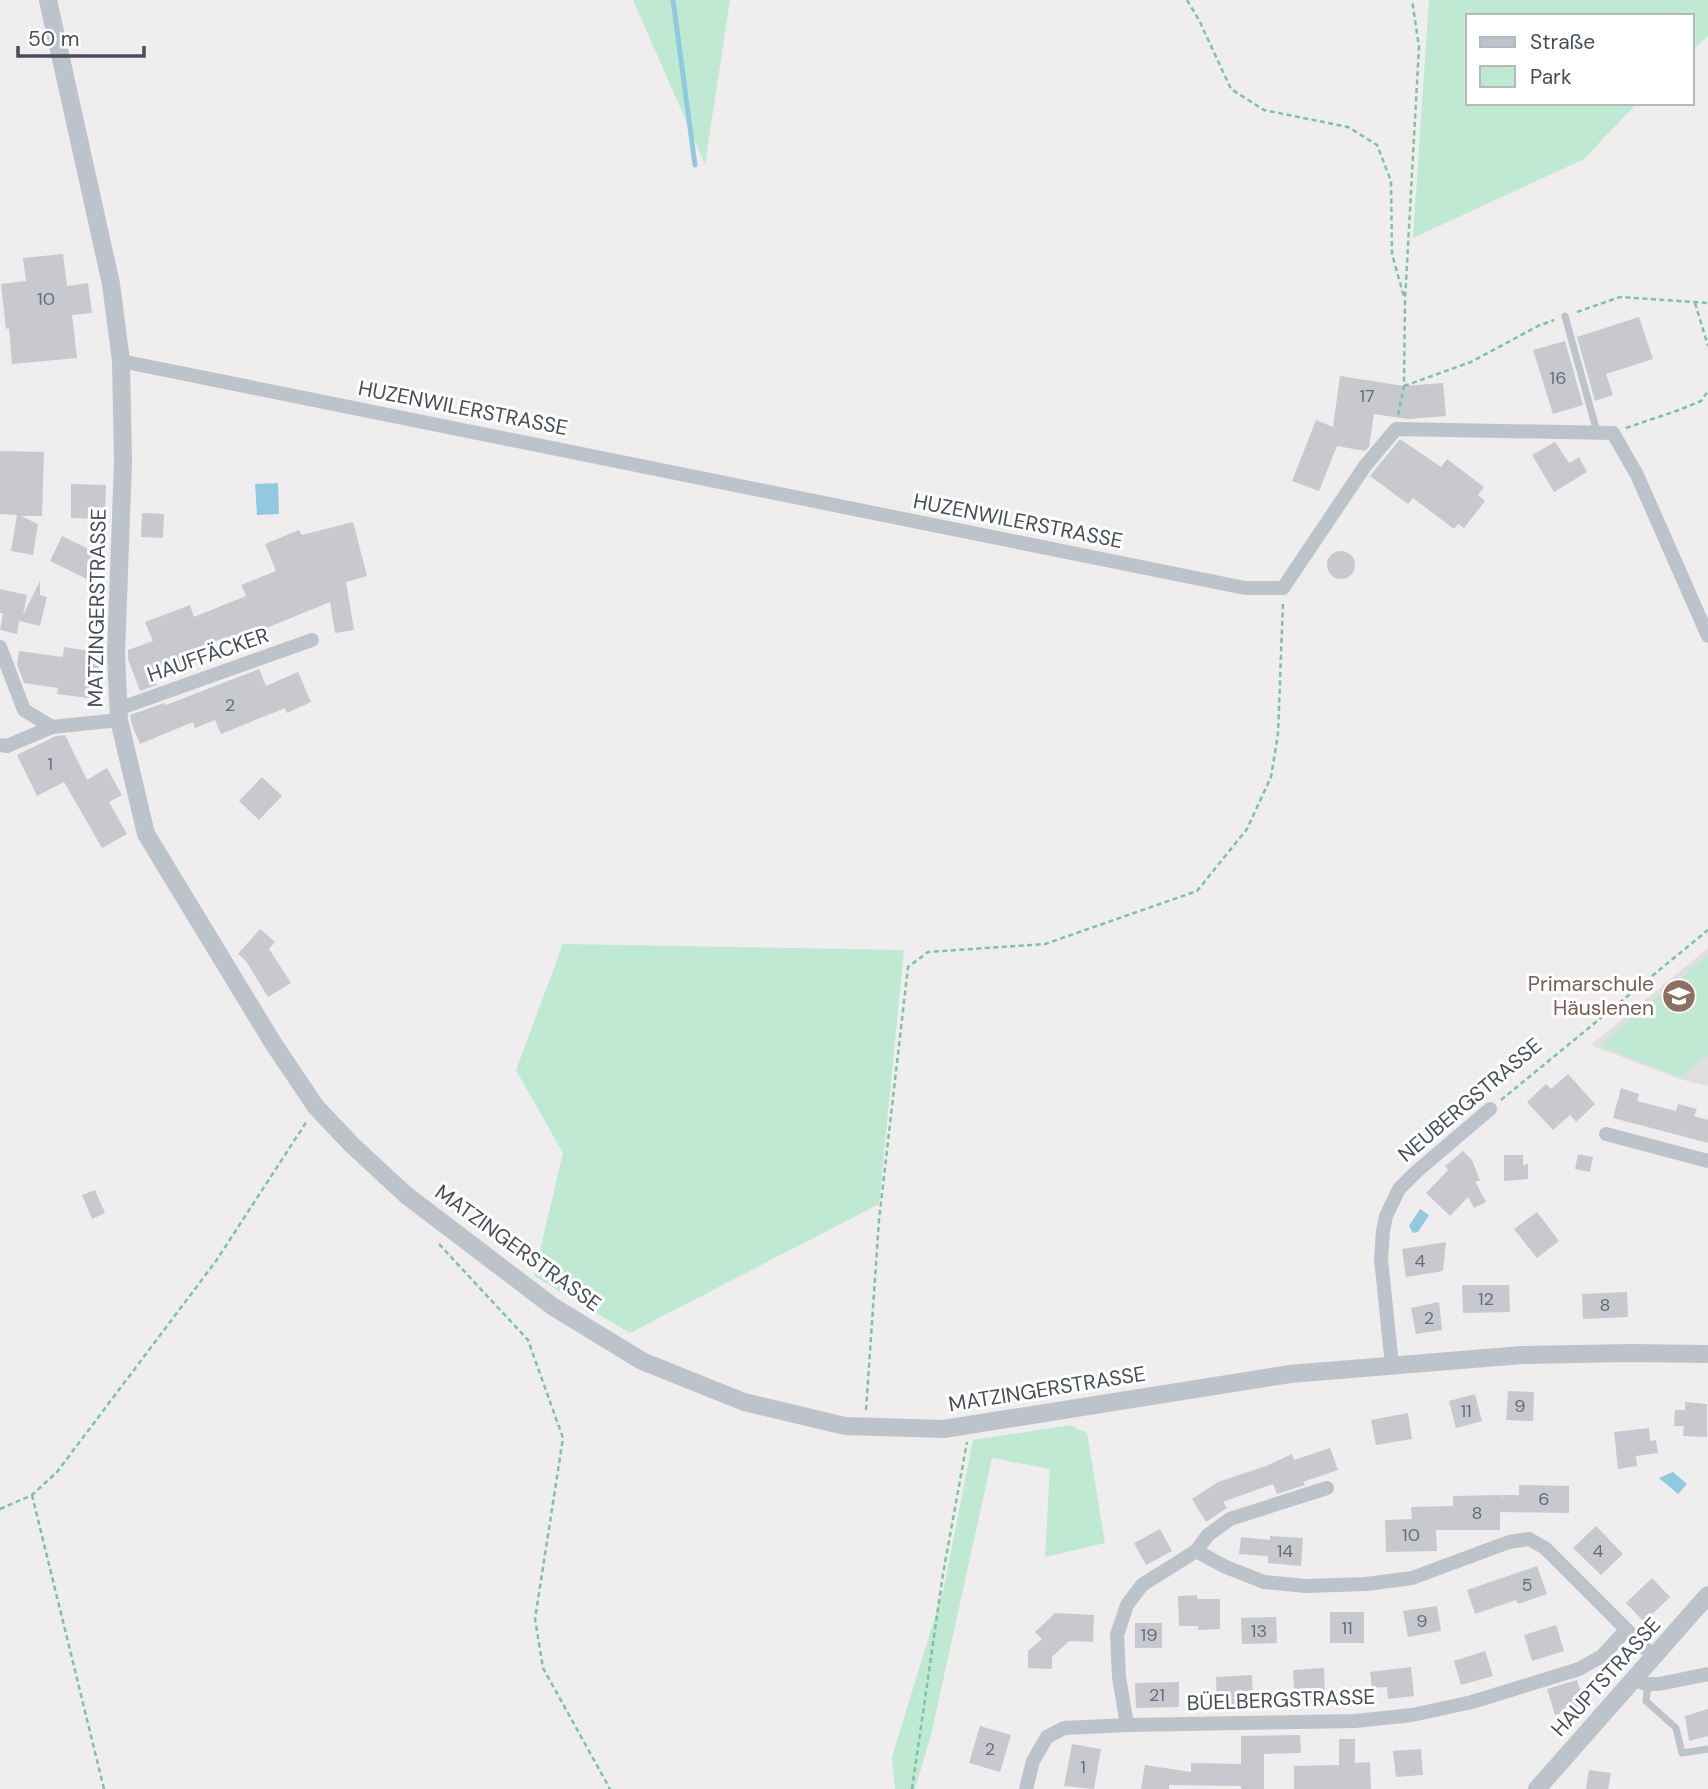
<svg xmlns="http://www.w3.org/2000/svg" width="1708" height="1789" font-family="'DM Sans',sans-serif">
  <rect width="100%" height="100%" fill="#efeded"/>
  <path fill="#e0dede" d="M1708 948V1086L1679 1079 1591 1045Z"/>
  <path fill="#bfe9d3" d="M633 0H730L705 164Z
    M1429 0H1708V36L1692 51V16H1468V103H1637L1584 159 1413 238Z
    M563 944 904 950 879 1204 630 1333 534 1276 563 1153 516 1070Z
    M1708 955V1055L1680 1077 1600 1046Z
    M1071 1425 1087 1433 1105 1543 1045 1557 1050 1469 992 1458 931 1735 915 1789H895L892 1757 944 1587 973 1440Z"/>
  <path fill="#91c9e1" d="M278 483 279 514 257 515 255 484Z
    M1420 1209 1429 1215 1418 1232 1413 1233 1409 1226Z
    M1673 1472 1687 1484 1678 1494 1659 1478Z"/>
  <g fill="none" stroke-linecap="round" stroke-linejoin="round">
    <path stroke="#91c9e1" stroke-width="5" d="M673 0 695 165"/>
  </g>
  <path fill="#c7c9cf" d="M63 254 67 286 88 283 92 313 72 315 77 358 12 364 9 328 6 329 1 284 26 281 23 258Z
    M1639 317 1653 359 1606 374 1613 395 1595 401 1577 337Z
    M1565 341 1583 405 1553 414 1533 350Z
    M1340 376 1404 386 1443 383 1446 416 1408 419 1374 414 1369 447 1365 451 1337 446 1319 491 1292 481 1316 420 1333 427Z
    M1400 439 1441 467 1447 459 1484 487 1478 495 1485 501 1464 528 1458 524 1454 529 1413 498 1408 504 1370 476Z
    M1555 442 1569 463 1579 457 1587 472 1554 492 1532 455Z
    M0 451 44 452 42 516H21L38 524 33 555 11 551 17 515 0 514Z
    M71 484 106 485 105 519 71 518Z
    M142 513 164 514 163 538 141 537Z
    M353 522 367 576 346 582 354 630 335 633 330 602 259 631 257 627 223 640 222 639 195 649 198 659 153 676 157 685 140 691 128 659V650L153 641 145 622 190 605 194 617 246 596 241 585 276 571 265 544 299 530 302 535Z
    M62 536 105 557 93 582 50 561Z
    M1327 565a14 14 0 1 1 28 0a14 14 0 1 1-28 0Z
    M40 581V595L47 597 40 626 19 621 17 634 0 630 3 613H0V589L27 595 23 615Z
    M64 647 102 653 96 699 57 694 58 688 24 683 17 664 19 651 63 657Z
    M259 669 266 686 298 672 311 702 287 713 285 708 221 734 215 720 195 728 193 722 140 744 132 725 130 715 164 703 166 705Z
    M65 735 87 780 107 768 122 795 109 802 127 834 102 848 64 782 37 796 17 755 56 736Z
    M262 777 282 796 259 820 239 801Z
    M260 929 275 942 269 949 291 983 268 997 246 961 238 954Z
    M1568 1074 1595 1104 1576 1122 1570 1115 1553 1130 1527 1102 1546 1084 1551 1089Z
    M1621 1088 1639 1094 1637 1101 1676 1111 1678 1104 1697 1109 1694 1116 1708 1120V1143L1613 1118Z
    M1463 1151 1472 1160 1480 1181H1475L1486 1202 1474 1208 1468 1197 1450 1216 1426 1193 1448 1170 1445 1166Z
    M1578 1154 1593 1157 1590 1172 1575 1169Z
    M1504 1155H1523V1165L1528 1164V1179L1504 1181Z
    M95 1190 105 1213 92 1219 82 1195Z
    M1537 1212 1559 1241 1537 1258 1514 1229Z
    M1446 1242 1443 1271 1406 1277 1402 1249Z
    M1462 1285H1509L1510 1312 1463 1313Z
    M1627 1292 1628 1317 1583 1319 1582 1294Z
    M1439 1302 1442 1330 1416 1334 1411 1308Z
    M1508 1391 1534 1392 1533 1421 1506 1420Z
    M1475 1394 1482 1421 1456 1428 1449 1401Z
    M1685 1402 1707 1404V1437L1683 1436 1684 1426H1674L1675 1410H1685Z
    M1408 1413 1412 1439 1376 1445 1371 1420Z
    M1649 1428 1650 1441 1656 1440 1658 1453 1636 1456 1637 1466 1618 1469 1614 1432Z
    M1330 1448 1338 1470 1303 1482 1305 1485 1277 1494 1273 1484 1223 1502 1227 1508 1206 1522 1192 1499 1218 1482 1266 1466 1292 1454 1294 1460Z
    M1519 1485 1569 1486V1513L1500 1512V1530H1436L1437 1551 1386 1552 1385 1520 1412 1519 1411 1507 1453 1506V1496L1502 1495 1503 1500V1495H1519Z
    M1596 1526 1623 1554 1601 1575 1573 1548Z
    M1160 1529 1172 1551 1146 1565 1134 1543Z
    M1270 1536 1303 1538 1301 1566 1268 1563V1556L1239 1554 1241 1537 1270 1540Z
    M1537 1566 1547 1594 1518 1604 1516 1600 1475 1614 1467 1590Z
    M1652 1578 1670 1597 1644 1622 1626 1603Z
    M1197 1595V1599H1220V1629L1198 1630V1626H1179L1178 1596Z
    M1437 1606 1441 1631 1408 1637 1403 1611Z
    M1330 1612H1364V1643H1330Z
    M1055 1613 1094 1615 1093 1642 1069 1641 1052 1657V1669L1028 1668V1651L1042 1639 1035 1632Z
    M1276 1617 1277 1643 1242 1644 1241 1618Z
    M1135 1623H1162V1648H1135Z
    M1556 1625 1564 1651 1532 1661 1524 1635Z
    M1485 1651 1493 1676 1461 1685 1454 1661Z
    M1411 1667 1414 1696 1388 1699 1387 1687 1372 1688 1370 1672Z
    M1324 1668 1325 1703 1295 1705 1293 1670Z
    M1252 1675 1253 1705 1217 1706 1216 1677Z
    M1577 1680 1585 1705 1555 1715 1547 1689Z
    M1179 1682V1707L1136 1708 1135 1683Z
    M1708 1709V1736L1689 1741 1685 1716Z
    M980 1726 1011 1735 1000 1772 969 1763Z
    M1300 1735 1301 1753 1264 1754V1789H1241V1786L1169 1785V1789H1141L1145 1765 1191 1772V1763L1241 1764V1736Z
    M1339 1739H1355V1763L1370 1762 1371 1789H1294V1766L1339 1765Z
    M1072 1744 1101 1749 1094 1789 1064 1786Z
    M1421 1749 1423 1775 1396 1777 1393 1751Z
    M1589 1770 1611 1773 1608 1789H1586Z"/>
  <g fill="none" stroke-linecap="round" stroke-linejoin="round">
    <path stroke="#7cc2a5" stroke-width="2.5" stroke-dasharray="5 3.5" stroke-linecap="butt" d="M1187 0 1199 20 1231 89 1264 110 1348 127 1377 145 1391 181 1392 254 1404 297
      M1695 303 1708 346
      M1577 312 1620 297 1708 303
      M1404 386 1471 362 1538 326 1554 320
      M1398 415 1404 386 1405 300 1419 47 1412 0
      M1626 428 1679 410 1701 401 1708 391
      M1501 1100 1708 930
      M439 1244 528 1340 563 1438 535 1619 543 1668 610 1789
      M866 1410 879 1220 908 967 928 952 1045 944 1197 891 1247 829 1271 777 1278 734 1283 602
      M32 1495 104 1789
      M0 1509 32 1495 57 1472 216 1261 307 1121
      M912 1789 943 1574 967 1442"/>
    <path stroke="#bdc3ca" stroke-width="7" d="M1565 316 1597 432
      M1648 1684 1646 1701 1676 1728 1682 1753 1708 1749"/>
    <path stroke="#bdc3ca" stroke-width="14" d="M121 361 1245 588H1283L1365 466 1396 429 1613 433 1637 475 1708 636
      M0 647 24 710 52 727
      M118 709 312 640
      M0 745 7 746 52 727 119 720
      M1606 1134 1708 1161
      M1392 1365 1381 1259 1383 1231 1386 1216 1399 1189 1416 1172 1490 1109
      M1196 1551 1208 1535 1230 1519 1327 1488
      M1626 1630 1602 1656 1579 1669 1472 1702 1412 1715 1355 1721 1127 1725 1119 1677 1117 1635 1127 1605 1142 1585 1196 1551 1226 1567 1264 1582 1306 1586 1366 1584 1412 1578 1509 1542 1529 1539 1545 1548 1654 1657
      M1634 1679 1645 1684H1659L1708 1674
      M1026 1789 1033 1761 1047 1737 1064 1728 1127 1725"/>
    <path stroke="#bdc3ca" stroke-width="18" d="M48 0 111 284 121 361 123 462 116 654 119 720 146 834 273 1043 316 1107 352 1145 406 1195 552 1306 642 1361 744 1402 845 1426 944 1429 1290 1374 1522 1355 1630 1353 1708 1354
      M1537 1789 1708 1595"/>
  </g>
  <defs>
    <g id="school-disc" transform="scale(1.75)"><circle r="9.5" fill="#8d6e63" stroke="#fff"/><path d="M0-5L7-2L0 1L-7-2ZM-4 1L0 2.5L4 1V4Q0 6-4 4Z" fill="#fff"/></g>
  </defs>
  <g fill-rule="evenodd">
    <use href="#school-disc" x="1679" y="996"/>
  </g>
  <g text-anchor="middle" stroke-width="6" stroke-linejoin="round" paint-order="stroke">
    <g font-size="18" fill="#676d76">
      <text x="46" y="305">10</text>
      <text x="1558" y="384">16</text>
      <text x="1367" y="402">17</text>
      <text x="230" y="711">2</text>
      <text x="50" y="770">1</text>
      <text x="1420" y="1267">4</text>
      <text x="1486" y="1305">12</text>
      <text x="1605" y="1311">8</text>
      <text x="1429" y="1324">2</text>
      <text x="1520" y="1412">9</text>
      <text x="1466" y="1417">11</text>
      <text x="1544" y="1505">6</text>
      <text x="1477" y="1519">8</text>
      <text x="1411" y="1541">10</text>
      <text x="1285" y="1557">14</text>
      <text x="1598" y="1557">4</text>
      <text x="1527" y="1591">5</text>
      <text x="1422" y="1627">9</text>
      <text x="1347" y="1634">11</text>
      <text x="1259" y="1637">13</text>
      <text x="1149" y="1641">19</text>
      <text x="1157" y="1701">21</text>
      <text x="990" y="1755">2</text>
      <text x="1083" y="1773">1</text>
    </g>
    <g font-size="21" fill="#474e58" stroke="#fff">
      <text transform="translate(463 408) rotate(11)" y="7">HUZENWILERSTRASSE</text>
      <text transform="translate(1018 521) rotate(11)" y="7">HUZENWILERSTRASSE</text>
      <text transform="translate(97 608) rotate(-89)" y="7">MATZINGERSTRASSE</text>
      <text transform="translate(208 655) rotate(-19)" y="7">HAUFFÄCKER</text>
      <text transform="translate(1470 1100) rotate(-40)" y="7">NEUBERGSTRASSE</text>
      <text transform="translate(518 1248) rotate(36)" y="7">MATZINGERSTRASSE</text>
      <text transform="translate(1047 1389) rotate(-9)" y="7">MATZINGERSTRASSE</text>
      <text transform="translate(1606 1677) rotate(-48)" y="7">HAUPTSTRASSE</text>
      <text transform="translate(1281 1700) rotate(-2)" y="7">BÜELBERGSTRASSE</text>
    </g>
    <g font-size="21" fill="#785e54" stroke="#fff" text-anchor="end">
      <text x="1654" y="991">Primarschule<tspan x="1654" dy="24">Häuslenen</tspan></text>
    </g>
  </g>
  <rect x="1466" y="14" width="228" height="91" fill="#ffffff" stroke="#b5b8bc" stroke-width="2"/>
  <rect x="1480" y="37" width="35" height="10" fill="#bdc3ca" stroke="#b5b8bc" stroke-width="2"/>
  <text x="1530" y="49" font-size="21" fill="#474e58">Straße</text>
  <rect x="1480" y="66" width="35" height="21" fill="#bfe9d3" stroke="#b5b8bc" stroke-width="2"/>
  <text x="1530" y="84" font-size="21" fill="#474e58">Park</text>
  <path d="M18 46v10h126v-10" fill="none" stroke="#474e58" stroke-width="3.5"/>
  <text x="28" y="46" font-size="21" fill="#474e58" stroke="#ffffff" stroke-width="5" paint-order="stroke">50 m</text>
</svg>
